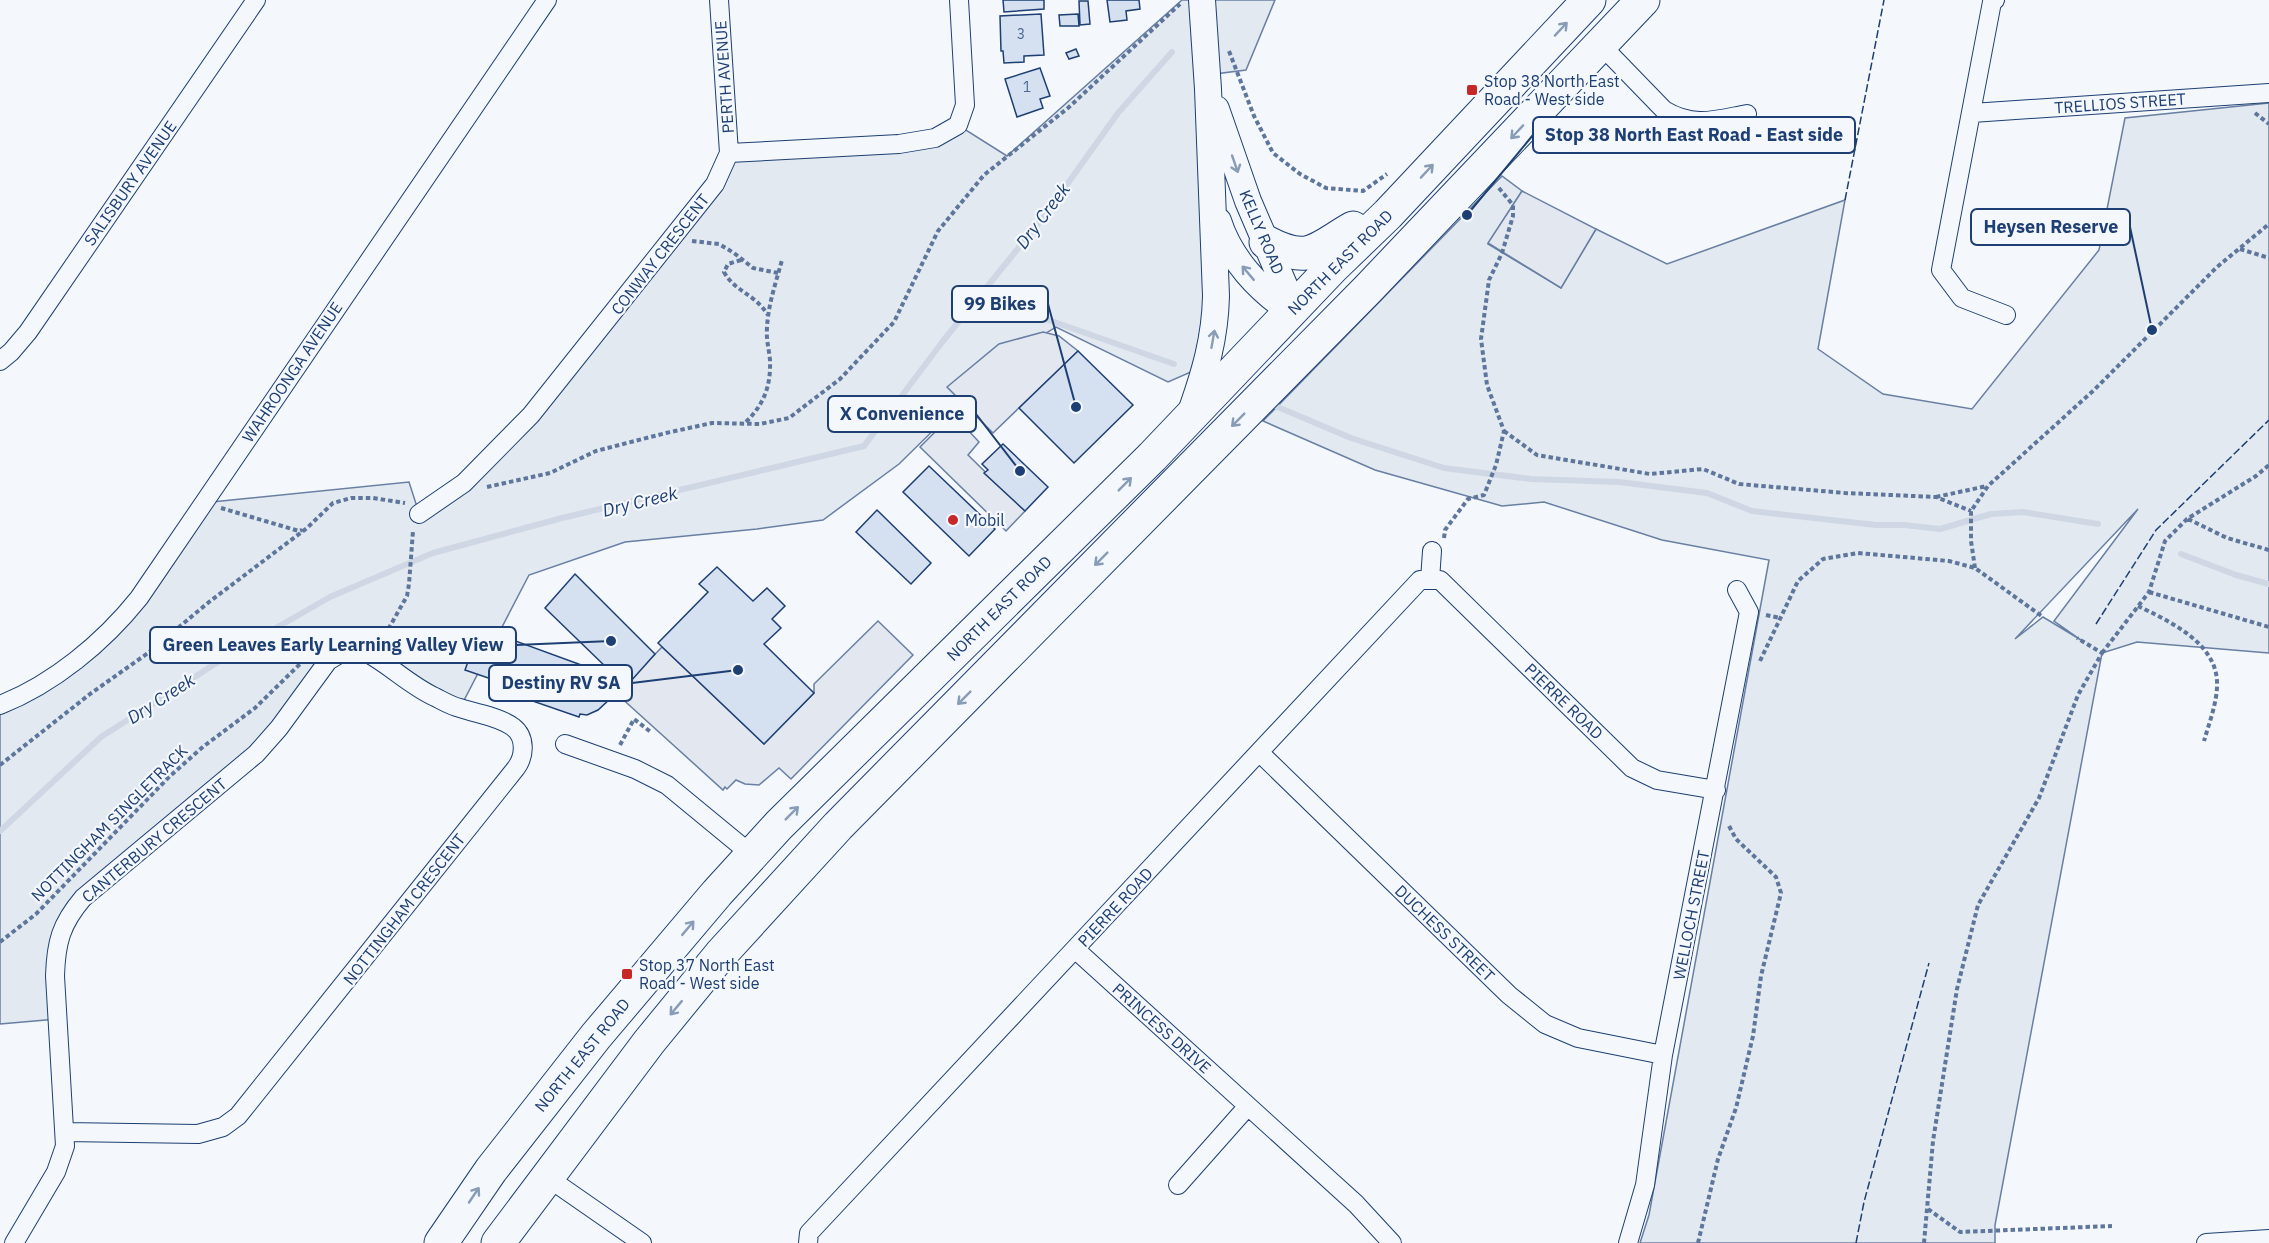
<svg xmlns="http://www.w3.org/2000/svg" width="2269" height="1243" font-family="'IBM Plex Sans',sans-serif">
  <rect width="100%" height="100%" fill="#f4f7fb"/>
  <path fill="#e3e9f0" stroke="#687fa3" stroke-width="1.5" fill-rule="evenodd" d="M1182 0H1275L1246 70 1207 75V365L1168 382 1056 327 1011 354 899 464 823 520 757 529 625 542 529 575 460 708 343 651 279 728 68 917 57 1019 0 1024V705L111 628 202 503 409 482 419 513 478 471 729 153 899 144 958 125 1007 156Z
    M2269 103V653L2137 642 2102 653 1995 1225V1243H1640L1649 1215 1769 560 1662 540 1544 502 1502 506 1375 470 1263 421 1502 176 1522 191 1488 244 1561 288 1596 229 1667 264 1845 200 1818 349 1883 394 1972 409 2099 250 2125 118ZM2138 509 2054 621 2081 640 2043 617 2015 639Z"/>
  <path fill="#e3e8f0" stroke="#687fa3" stroke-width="1.5" d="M1522 191 1596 229 1561 288 1488 243Z
    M1043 332 1059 336 1078 351 993 433 947 387 999 344Z
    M953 414 979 442 968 455 1025 511 1006 531 920 447Z
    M878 621 913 655 791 779 779 768 759 785 745 784 736 780 727 789 725 787 723 790 618 695 630 683 629 681 662 647 764 744 814 693V684Z"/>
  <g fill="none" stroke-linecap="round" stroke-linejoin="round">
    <path stroke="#cfd7e4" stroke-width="6" d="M980 296 1174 364
      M1273 405 1351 438 1444 468 1531 479 1619 482 1707 493 1752 511 1876 525H1904L1940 529 1991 514 2023 512 2098 524
      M2181 554 2236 575 2269 584
      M0 831 101 737 229 655 330 597 433 553 562 518 864 446 943 341 1046 214 1118 113 1172 52"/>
  </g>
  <path fill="#d5e0f0" stroke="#1d3f73" stroke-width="1.5" d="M1003 0H1044V9L1004 12Z
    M1107 0H1139L1140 9 1126 11 1127 20 1110 22Z
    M1079 1H1088L1090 24 1080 25Z
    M1041 14 1044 55 1024 56V62L1004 63 1003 51H1001L1000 16Z
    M1078 14 1079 26H1060L1059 15Z
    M1076 49 1079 56 1069 59 1066 53Z
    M1040 68 1050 96 1040 99 1043 108 1017 117 1005 79Z
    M1078 351 1133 405 1074 463 1019 408Z
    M1003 444 1048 487 1025 511 984 473 988 470 982 464Z
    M929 466 995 529 969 556 903 492Z
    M877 510 931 563 911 584 856 532Z
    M717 567 753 601 767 588 785 606 772 619 781 628 764 644 814 693 764 744 658 643 708 592 699 584Z
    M575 574 655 654 614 700 611 698 598 710 587 715 580 714 579 717 501 690 503 683 465 670 480 628 595 670 591 681 597 683 609 670 545 608Z"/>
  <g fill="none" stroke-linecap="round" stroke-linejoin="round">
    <g stroke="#1d3f73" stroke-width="20">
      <path id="street" d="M719 0 729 153
        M1995 0 1992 2 1941 270 1962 298 2006 315
        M1600 44 1664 110C1694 128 1715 120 1747 114
        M1972 113 2269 93
        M0 361 11 352 28 332 256 0
        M419 514 464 483 531 415 715 184 729 153 899 144 935 138 958 125 965 105 959 0
        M1430 580 1432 551
        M0 705C53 684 103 643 139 598L547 0
        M565 744 635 769 667 785 752 855
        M1259 752 1509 995 1545 1024 1578 1038 1663 1055
        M1075 949 1356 1204 1392 1243
        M547 1177 642 1243
        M1178 1185 1248 1106
        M14 1243 56 1172 65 1146 55 976C56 942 61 924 83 898L256 754 279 728 328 661 346 650 369 654C392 667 411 686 435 697 443 701 451 706 460 708 477 714 498 716 513 727 526 737 525 756 516 768L238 1116 223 1127 198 1134 65 1132
        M808 1243 809 1233 1420 580H1440L1632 768 1657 780 1716 790
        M1628 1243 1645 1185 1663 1055 1749 612 1737 590
        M2206 1243 2269 1239"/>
    </g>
    <g stroke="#1d3f73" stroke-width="28">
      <path id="secondary" d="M1216 109 1248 201 1284 285 1291 311
        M1218 221C1230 259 1259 290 1291 311
        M1191 412C1205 372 1215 339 1216 296L1208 89 1202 0"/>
    </g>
    <g stroke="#1d3f73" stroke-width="35">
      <path id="highway" d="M1266 242C1310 265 1316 249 1353 228
        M441 1243 491 1170 596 1036 717 893 779 825 1152 457 1332 268 1388 214 1589 0
        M498 1243 649 1042 721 954 838 826 1368 289 1643 0"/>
    </g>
    <path stroke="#5e769c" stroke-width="4" stroke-dasharray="4.5 3" stroke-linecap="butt" d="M1229 51 1254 116 1273 153 1300 174 1326 188 1363 191 1387 174
      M2255 113 2269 124
      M692 241 719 244 734 253 753 268 778 273
      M2240 249 2269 258
      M741 260 728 264 724 272C735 292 754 293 768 315
      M746 422C764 404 771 386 770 360 769 349 766 339 767 328 768 305 776 282 782 260
      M1504 431 1537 455 1650 474 1703 469 1739 484 1845 493 1936 497 1971 511
      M487 487 550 473 596 451 666 433 712 423 760 424 789 418 840 379 894 322 938 231 984 175 1068 108 1180 4
      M1936 497 1987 486
      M221 508 299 531 302 530
      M2188 519 2227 538 2269 550
      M1444 538 1445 530 1468 499 1484 495 1496 465 1504 431 1487 385 1481 339 1489 280 1502 253 1513 216V205L1498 187
      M1975 568 1971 541V511L1988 486 2094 390 2217 267 2269 224
      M2149 592 2269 627
      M2138 606C2169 621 2215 642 2217 681 2218 701 2209 723 2204 741
      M1766 615 1780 618
      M375 636 386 633
      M381 642 407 596 409 584 413 531
      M2102 653 2149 592 2165 541 2187 519 2256 476 2269 465
      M1760 661 1798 581 1823 559 1858 553 1949 561 1975 568 2043 617
      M620 745 634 719 652 733
      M0 765 90 694 148 653 209 602 307 528 333 503 351 498H373L405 503
      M0 942 36 914 170 776 204 746 255 708 302 662
      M1928 1209 1960 1232 2112 1226
      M1698 1243 1718 1159 1736 1108 1753 1036 1761 976 1781 893 1776 877 1736 839 1728 824
      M1924 1243 1933 1141 1957 989 1978 905 2039 798 2078 695 2102 653 2077 638"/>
    <use href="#street" stroke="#f4f7fb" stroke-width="18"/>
    <use href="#secondary" stroke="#f4f7fb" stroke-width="26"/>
    <use href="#highway" stroke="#f4f7fb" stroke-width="33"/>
    <path stroke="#1d3f73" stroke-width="1.5" stroke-dasharray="8 3" stroke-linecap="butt" d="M1845 200 1884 0
      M2096 624 2156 530 2269 420
      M1856 1243 1864 1202 1929 963"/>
  </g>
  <defs><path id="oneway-shaft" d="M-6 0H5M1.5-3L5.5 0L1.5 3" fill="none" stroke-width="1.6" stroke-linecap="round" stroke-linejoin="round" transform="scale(1.5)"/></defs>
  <g stroke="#889bb7">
    <use href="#oneway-shaft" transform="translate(1561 29) rotate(-47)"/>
    <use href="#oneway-shaft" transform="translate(1517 132) rotate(133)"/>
    <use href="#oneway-shaft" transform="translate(1235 164) rotate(71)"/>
    <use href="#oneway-shaft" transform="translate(1427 171) rotate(-47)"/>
    <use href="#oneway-shaft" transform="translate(1248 273) rotate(-130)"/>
    <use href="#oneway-shaft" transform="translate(1213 339) rotate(-80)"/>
    <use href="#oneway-shaft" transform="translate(1238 420) rotate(135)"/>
    <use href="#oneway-shaft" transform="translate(1125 484) rotate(-45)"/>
    <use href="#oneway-shaft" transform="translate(1101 559) rotate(135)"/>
    <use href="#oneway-shaft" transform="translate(964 698) rotate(135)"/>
    <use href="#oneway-shaft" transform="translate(792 813) rotate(-45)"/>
    <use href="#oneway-shaft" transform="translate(688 928) rotate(-50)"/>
    <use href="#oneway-shaft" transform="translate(676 1008) rotate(130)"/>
    <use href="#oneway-shaft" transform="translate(474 1195) rotate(-56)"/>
  </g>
  <g fill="#c62828" stroke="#f4f7fb" stroke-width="2">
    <rect x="1466" y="84" width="12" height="12" rx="3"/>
    <circle cx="953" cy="520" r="6"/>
    <rect x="621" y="968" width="12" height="12" rx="3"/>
  </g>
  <g text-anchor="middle" stroke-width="4.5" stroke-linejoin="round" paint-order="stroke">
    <g font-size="14" fill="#4b6792">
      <text x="1021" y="39">3</text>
      <text x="1027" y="92">1</text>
    </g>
    <g font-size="16" fill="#1d3f73" stroke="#f4f7fb">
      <text transform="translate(724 77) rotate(-94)" y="6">PERTH AVENUE</text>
      <text transform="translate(2120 103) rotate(-4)" y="6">TRELLIOS STREET</text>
      <text transform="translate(130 183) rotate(-55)" y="6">SALISBURY AVENUE</text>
      <text transform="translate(1262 232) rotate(67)" y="6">KELLY ROAD</text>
      <text transform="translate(660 254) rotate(-52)" y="6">CONWAY CRESCENT</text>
      <text transform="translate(1340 262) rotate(-45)" y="6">NORTH EAST ROAD</text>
      <text transform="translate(292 372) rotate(-56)" y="6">WAHROONGA AVENUE</text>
      <text transform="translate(999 608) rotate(-45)" y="6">NORTH EAST ROAD</text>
      <text transform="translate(1564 701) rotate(44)" y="6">PIERRE ROAD</text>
      <text transform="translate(109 823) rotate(-45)" y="6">NOTTINGHAM SINGLETRACK</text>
      <text transform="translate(154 840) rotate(-40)" y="6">CANTERBURY CRESCENT</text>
      <text transform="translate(1115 907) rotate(-47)" y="6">PIERRE ROAD</text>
      <text transform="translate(404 909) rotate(-52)" y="6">NOTTINGHAM CRESCENT</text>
      <text transform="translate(1691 915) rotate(-79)" y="6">WELLOCH STREET</text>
      <text transform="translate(1445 933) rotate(44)" y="6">DUCHESS STREET</text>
      <text transform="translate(1162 1028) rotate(42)" y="6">PRINCESS DRIVE</text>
      <text transform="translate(582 1055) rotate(-51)" y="6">NORTH EAST ROAD</text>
    </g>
    <g font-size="16" fill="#1d3f73" stroke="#f4f7fb" text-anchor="start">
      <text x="1484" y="87">Stop 38 North East<tspan x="1484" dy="18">Road - West side</tspan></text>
      <text x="965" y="526">Mobil</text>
      <text x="639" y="971">Stop 37 North East<tspan x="639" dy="18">Road - West side</tspan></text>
    </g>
    <g font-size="18" font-style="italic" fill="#1d3f73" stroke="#f4f7fb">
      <text transform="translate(1043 216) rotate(-53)" y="6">Dry Creek</text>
      <text transform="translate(640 502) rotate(-14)" y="6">Dry Creek</text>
      <text transform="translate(161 699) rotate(-33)" y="6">Dry Creek</text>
    </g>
  </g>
  <path fill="none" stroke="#1d3f73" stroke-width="2" d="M1467 215L1533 135M2152 330L2130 227M1076 407L1048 304M1020 471L976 414M611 641L516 645M738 670L632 683"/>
  <g fill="#1d3f73" stroke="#f4f7fb" stroke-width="2">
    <circle cx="1467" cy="215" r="6"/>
    <circle cx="2152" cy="330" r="6"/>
    <circle cx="1076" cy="407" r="6"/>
    <circle cx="1020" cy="471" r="6"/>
    <circle cx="611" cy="641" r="6"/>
    <circle cx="738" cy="670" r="6"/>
  </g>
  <g fill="#f4f7fb" stroke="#1d3f73" stroke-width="2">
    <rect x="1533" y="117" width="322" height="36" rx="6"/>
    <rect x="1971" y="209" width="159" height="36" rx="6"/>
    <rect x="952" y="286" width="96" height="36" rx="6"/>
    <rect x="828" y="396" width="148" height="36" rx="6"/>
    <rect x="150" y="627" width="366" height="36" rx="6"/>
    <rect x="489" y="665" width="143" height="36" rx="6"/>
  </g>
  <g font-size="18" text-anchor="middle" font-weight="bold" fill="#1d3f73">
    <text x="1694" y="141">Stop 38 North East Road - East side</text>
    <text x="2051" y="233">Heysen Reserve</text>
    <text x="1000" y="310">99 Bikes</text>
    <text x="902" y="420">X Convenience</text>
    <text x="333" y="651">Green Leaves Early Learning Valley View</text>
    <text x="561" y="689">Destiny RV SA</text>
  </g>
</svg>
